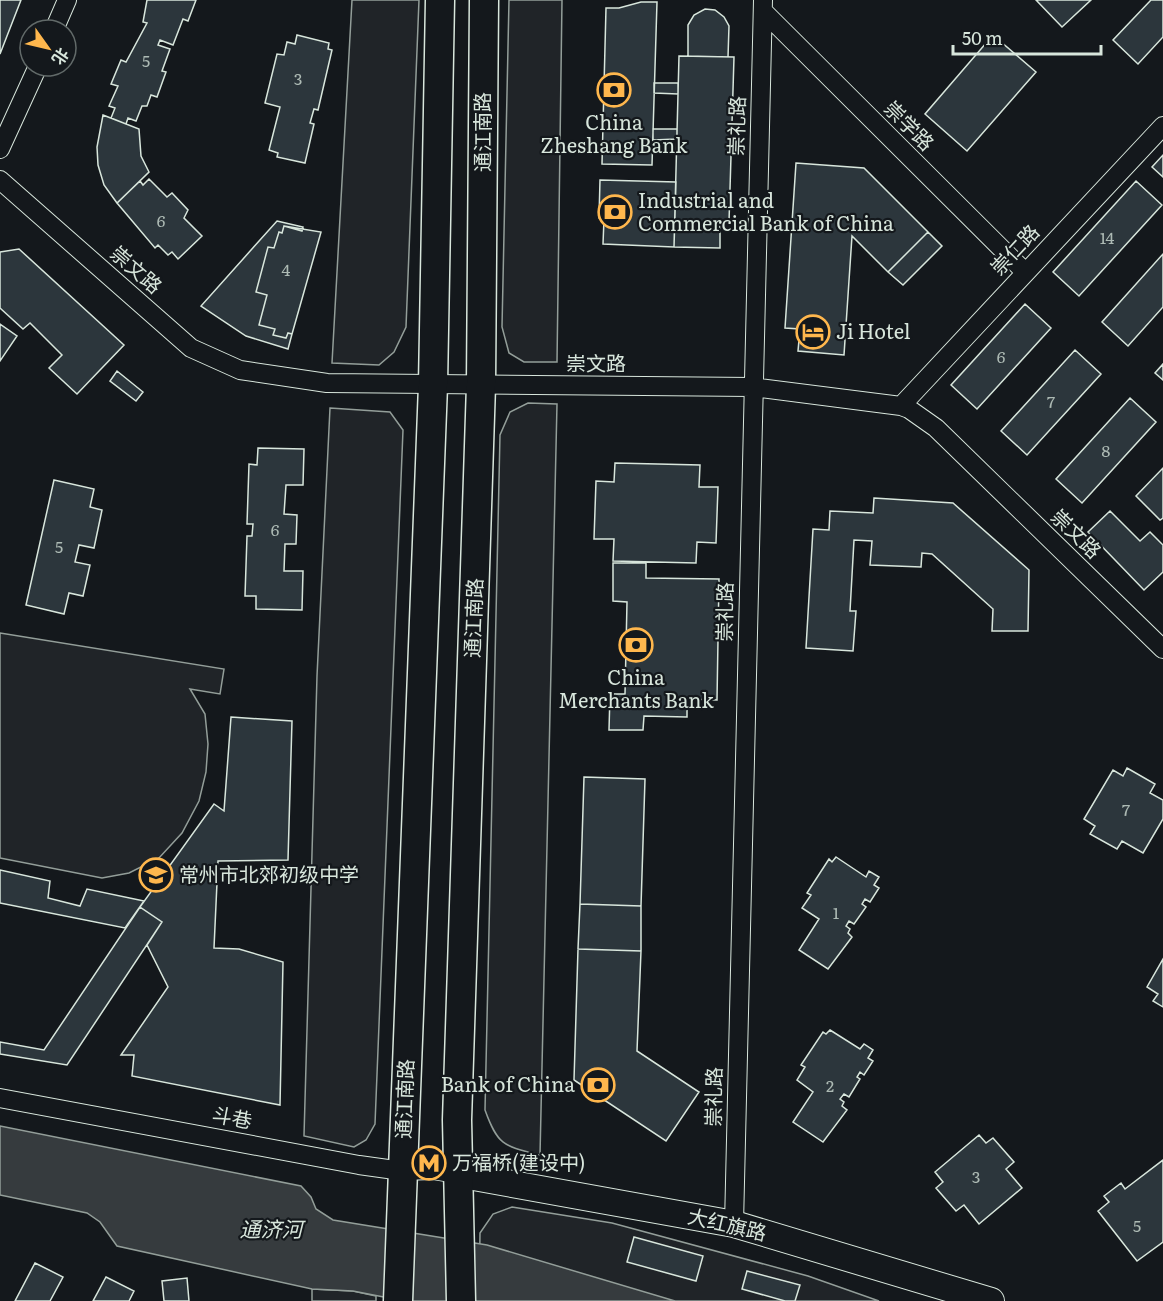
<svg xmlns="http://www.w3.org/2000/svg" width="1163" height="1301" font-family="Literata,'Noto Sans SC',serif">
  <rect width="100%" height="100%" fill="#14181c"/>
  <path fill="#202428" stroke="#939e99" stroke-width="1.5" d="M352 0H419L406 327 394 352 379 365 332 363Z
    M509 0H562L557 362H524L509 353 502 327Z
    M528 403 557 404 540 1155C504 1146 498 1146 485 1110L500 435 510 412Z
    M330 408 390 412 403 430 375 1124 366 1140 354 1147 304 1136 317 676Z
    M0 633 224 669 220 694 190 689 205 714 208 744 206 772 199 801 182 833 159 858 129 873 102 878 0 858Z
    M512 1207 612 1223 808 1276 879 1301H479L480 1233 493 1214Z
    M312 1289 353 1291 376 1296V1301H312Z"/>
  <path fill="#363b3e" stroke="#939e99" stroke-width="1.5" d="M0 1126 301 1186 311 1197 316 1209 333 1220 487 1245 675 1301H404L353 1291 312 1289 117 1246 100 1222 87 1213 0 1195Z"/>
  <path fill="#2c363c" stroke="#d8e6dc" stroke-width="1.5" d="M0 0H21L0 54Z
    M147 0H196L188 21 183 19 173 45 160 40 158 45 170 49 162 71 166 72 157 97 151 95 147 106H142L136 121 128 118 126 124 111 118 115 108 109 106 118 86 111 84 121 60 126 62 147 23 143 22Z
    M1036 0H1091L1062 27Z
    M1151 0H1163V37L1138 64 1113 40Z
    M641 2H657L652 165 602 164 606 8H619Z
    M705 9 715 10 724 17 729 26 728 57 688 56V25L694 15Z
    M297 35 329 43 328 49 332 50 318 110 314 109 310 123 314 124 305 163 277 157 278 153 269 150 280 107 265 103 277 54 284 55 287 42 295 44Z
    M993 35 1036 72 967 151 925 114Z
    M679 56 734 57 729 222H720V248L674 247Z
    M654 83H678V94L654 93Z
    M103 115 139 129 141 156 149 172 117 203 104 185 98 165 97 147Z
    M653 129H677V139L653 140Z
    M1163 155V177L1152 167Z
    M796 163 864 168 928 232 888 272 852 236 844 355 798 351 800 329 785 328Z
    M149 179 167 197 172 193 188 210 184 218 202 236 178 259 172 252 168 255 158 245 155 248 117 203 140 181 143 185Z
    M600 180 676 182 674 247 603 244 604 219 599 218Z
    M1136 181 1162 205 1079 296 1053 272Z
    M277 221 303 227 302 231 284 226 282 233 279 232 274 248 268 247 256 292 267 295 259 325 275 329 273 335 286 338 288 333 292 334 288 349 246 336 201 306Z
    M284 226 321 232 292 334 288 333 286 338 273 335 275 329 259 325 267 295 256 292 268 247 274 248 279 232 282 233Z
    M928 232 942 246 903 285 888 272Z
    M19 249 124 345 77 394 49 368 62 355 30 323 23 329 0 308V252Z
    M1163 254V307L1128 346 1102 322Z
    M1025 304 1051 328 977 409 951 385Z
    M0 324 17 336 0 361Z
    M1075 350 1101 374 1027 455 1001 431Z
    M1163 364V380L1155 373Z
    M117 371 143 392 136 401 110 381Z
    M1130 398 1156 422 1082 503 1056 479Z
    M258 448 304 449 303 485H286L284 514 297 515 296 544H285L284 571H303L302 610 256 609V596H245L247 536H252L253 524H247L249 464 257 465Z
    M615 463 700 465 699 487H718L716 543 697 542 696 563 613 561 614 539H594L596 481 614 482Z
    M1163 468V518L1160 520 1136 496Z
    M54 480 94 489 90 507 102 510 94 548 79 545 75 562 90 565 83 596 69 593 64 614 26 605Z
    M874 498 953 503 1029 570 1028 631H992L993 609 932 554 922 553 921 567 870 565 872 541 854 540 850 611H856L853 651 806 648 813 529 829 530 830 511 873 513Z
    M1110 511 1140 541 1150 532 1163 545V572L1144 590 1088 532Z
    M613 563H646V578L719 579 717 700 687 699V717L644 716 643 730H609L610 694H625L627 602 613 601Z
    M231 717 292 721 288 860 218 861 214 948 239 949 283 962 280 1105 132 1076 134 1055H121L168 987 147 945 162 922 140 907 214 804 224 811Z
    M1127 768 1155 784 1150 793 1163 800V819L1143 853 1122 841 1117 849 1090 834 1095 826 1084 819 1113 770 1123 776Z
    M584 777 645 779 641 906 580 904Z
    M836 857 866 877 869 871 879 877 874 885 879 888 870 902 865 899 862 904 866 907 854 924 849 921 846 926 850 929 848 933 852 937 828 969 799 950 819 919 802 908 811 895 807 893 829 859 832 862Z
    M0 870 50 881 48 898 80 906 87 889 144 901 125 928 0 903Z
    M580 904 641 906V951L578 949Z
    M140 907 162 922 67 1065 0 1054V1042L44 1050Z
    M578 949 641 951 637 1051 699 1092 666 1141 574 1080Z
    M1163 959V1007L1153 1001 1158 994 1147 987Z
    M830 1030 860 1049 864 1044 873 1050 868 1058 873 1061 864 1075 860 1072 857 1077 860 1079 849 1097 844 1094 840 1099 844 1102 842 1106 847 1110 823 1142 793 1122 813 1092 797 1080 805 1067 801 1065 823 1032 826 1034Z
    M979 1135 986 1143 993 1138 1014 1162 1006 1169 1022 1188 979 1224 964 1205 956 1211 936 1188 943 1182 935 1172Z
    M1163 1160V1242L1137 1261 1098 1211 1109 1202 1104 1196 1121 1183 1125 1189Z
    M634 1237 703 1256 696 1281 627 1262Z
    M35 1263 63 1277 50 1301H15Z
    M747 1271 800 1285 795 1301H785L742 1289Z
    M106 1277 134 1291 129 1301H93Z
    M187 1278 189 1301H164L162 1281Z"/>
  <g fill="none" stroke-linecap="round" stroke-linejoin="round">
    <g stroke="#d8e6dc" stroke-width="20">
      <path id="street" d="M763 11 1025 272
        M54 30 67 0
        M0 149 38 66
        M0 180 191 348 240 370 327 383 752 387 901 406 909 409 936 428 1163 649
        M901 406 1163 126
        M0 1098 359 1165 402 1171 433 1170 457 1174
        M734 1224 763 0"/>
    </g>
    <g stroke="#d8e6dc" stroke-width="28">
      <path id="secondary" d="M457 1174 734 1224 991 1301"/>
    </g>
    <g stroke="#d8e6dc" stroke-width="31">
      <path id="primary" d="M398 1301 433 385 440 0
        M461 1301 457 1120 481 385 484 0"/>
    </g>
    <use href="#street" stroke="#14181c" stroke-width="18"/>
    <use href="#secondary" stroke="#14181c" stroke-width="26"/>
    <use href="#primary" stroke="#14181c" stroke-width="28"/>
  </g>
  <defs>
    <g id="bank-ring" transform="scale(1.725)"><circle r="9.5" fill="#14181c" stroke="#ffb74d" stroke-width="1.5"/><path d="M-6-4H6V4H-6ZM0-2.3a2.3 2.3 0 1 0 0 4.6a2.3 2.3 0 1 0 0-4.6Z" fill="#ffb74d"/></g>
    <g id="hotel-ring" transform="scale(1.725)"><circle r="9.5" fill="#14181c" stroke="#ffb74d" stroke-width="1.5"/><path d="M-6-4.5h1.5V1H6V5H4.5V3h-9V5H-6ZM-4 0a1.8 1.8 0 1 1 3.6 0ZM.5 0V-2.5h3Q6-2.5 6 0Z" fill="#ffb74d"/></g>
    <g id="school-ring" transform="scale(1.725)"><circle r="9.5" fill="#14181c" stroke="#ffb74d" stroke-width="1.5"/><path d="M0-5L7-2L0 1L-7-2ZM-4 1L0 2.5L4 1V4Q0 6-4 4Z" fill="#ffb74d"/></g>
    <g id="metro-ring" transform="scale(1.725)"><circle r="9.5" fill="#14181c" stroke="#ffb74d" stroke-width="1.5"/><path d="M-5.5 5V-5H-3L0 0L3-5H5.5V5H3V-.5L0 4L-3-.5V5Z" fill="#ffb74d"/></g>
  </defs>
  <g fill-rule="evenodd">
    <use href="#bank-ring" x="614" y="90"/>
    <use href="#bank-ring" x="615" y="212"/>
    <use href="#hotel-ring" x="813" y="332"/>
    <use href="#bank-ring" x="636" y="645"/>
    <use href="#school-ring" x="156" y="875"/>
    <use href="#bank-ring" x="598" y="1085"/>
    <use href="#metro-ring" x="429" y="1163"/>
  </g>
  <g text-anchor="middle" stroke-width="4.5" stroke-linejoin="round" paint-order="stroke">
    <g font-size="16" fill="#adbab4">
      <text x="146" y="67">5</text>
      <text x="298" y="85">3</text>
      <text x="161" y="227">6</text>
      <text x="1107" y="244">14</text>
      <text x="286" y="276">4</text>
      <text x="1001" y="363">6</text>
      <text x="1051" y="408">7</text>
      <text x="1106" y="457">8</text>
      <text x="275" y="536">6</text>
      <text x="59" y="553">5</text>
      <text x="1126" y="816">7</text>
      <text x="836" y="919">1</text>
      <text x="830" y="1092">2</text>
      <text x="976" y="1183">3</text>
      <text x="1137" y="1232">5</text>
    </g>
    <g font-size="20" fill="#d8e6dc" stroke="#14181c" text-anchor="start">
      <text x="614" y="130" text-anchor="middle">China<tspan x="614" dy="23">Zheshang Bank</tspan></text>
      <text x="638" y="208">Industrial and<tspan x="638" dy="23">Commercial Bank of China</tspan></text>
      <text x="836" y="339">Ji Hotel</text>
      <text x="636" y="685" text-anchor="middle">China<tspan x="636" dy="23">Merchants Bank</tspan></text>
      <text x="179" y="882">常州市北郊初级中学</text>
      <text x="575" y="1092" text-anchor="end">Bank of China</text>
      <text x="452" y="1170">万福桥(建设中)</text>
    </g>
    <g font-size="20" fill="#d8e6dc" stroke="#14181c">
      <text transform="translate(737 126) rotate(-88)" y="7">崇礼路</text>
      <text transform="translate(909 126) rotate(45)" y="7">崇学路</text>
      <text transform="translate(483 132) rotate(-90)" y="7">通江南路</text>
      <text transform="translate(1015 250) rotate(-47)" y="7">崇仁路</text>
      <text transform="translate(136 270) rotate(41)" y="7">崇文路</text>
      <text x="596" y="371">崇文路</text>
      <text transform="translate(1076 534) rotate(44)" y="7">崇文路</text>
      <text transform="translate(725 612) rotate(-89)" y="7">崇礼路</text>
      <text transform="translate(474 618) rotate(-88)" y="7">通江南路</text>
      <text transform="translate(714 1097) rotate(-89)" y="7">崇礼路</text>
      <text transform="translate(405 1099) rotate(-88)" y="7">通江南路</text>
      <text transform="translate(232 1118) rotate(11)" y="7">斗巷</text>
      <text transform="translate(727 1225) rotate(13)" y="7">大红旗路</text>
    </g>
    <g font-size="21" font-style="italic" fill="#d8e6dc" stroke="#14181c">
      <text x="271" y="1237">通济河</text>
    </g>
  </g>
  <g transform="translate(48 48) rotate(124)"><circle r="28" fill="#14181c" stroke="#626a69" stroke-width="1.5"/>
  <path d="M0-4.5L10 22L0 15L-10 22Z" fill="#ffb74d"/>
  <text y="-9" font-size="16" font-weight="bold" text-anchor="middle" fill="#d8e6dc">北</text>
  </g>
  <path d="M953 45v9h148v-9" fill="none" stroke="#d8e6dc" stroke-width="3"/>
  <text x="962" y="45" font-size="18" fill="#d8e6dc" stroke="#14181c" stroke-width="4.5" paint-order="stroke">50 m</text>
</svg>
